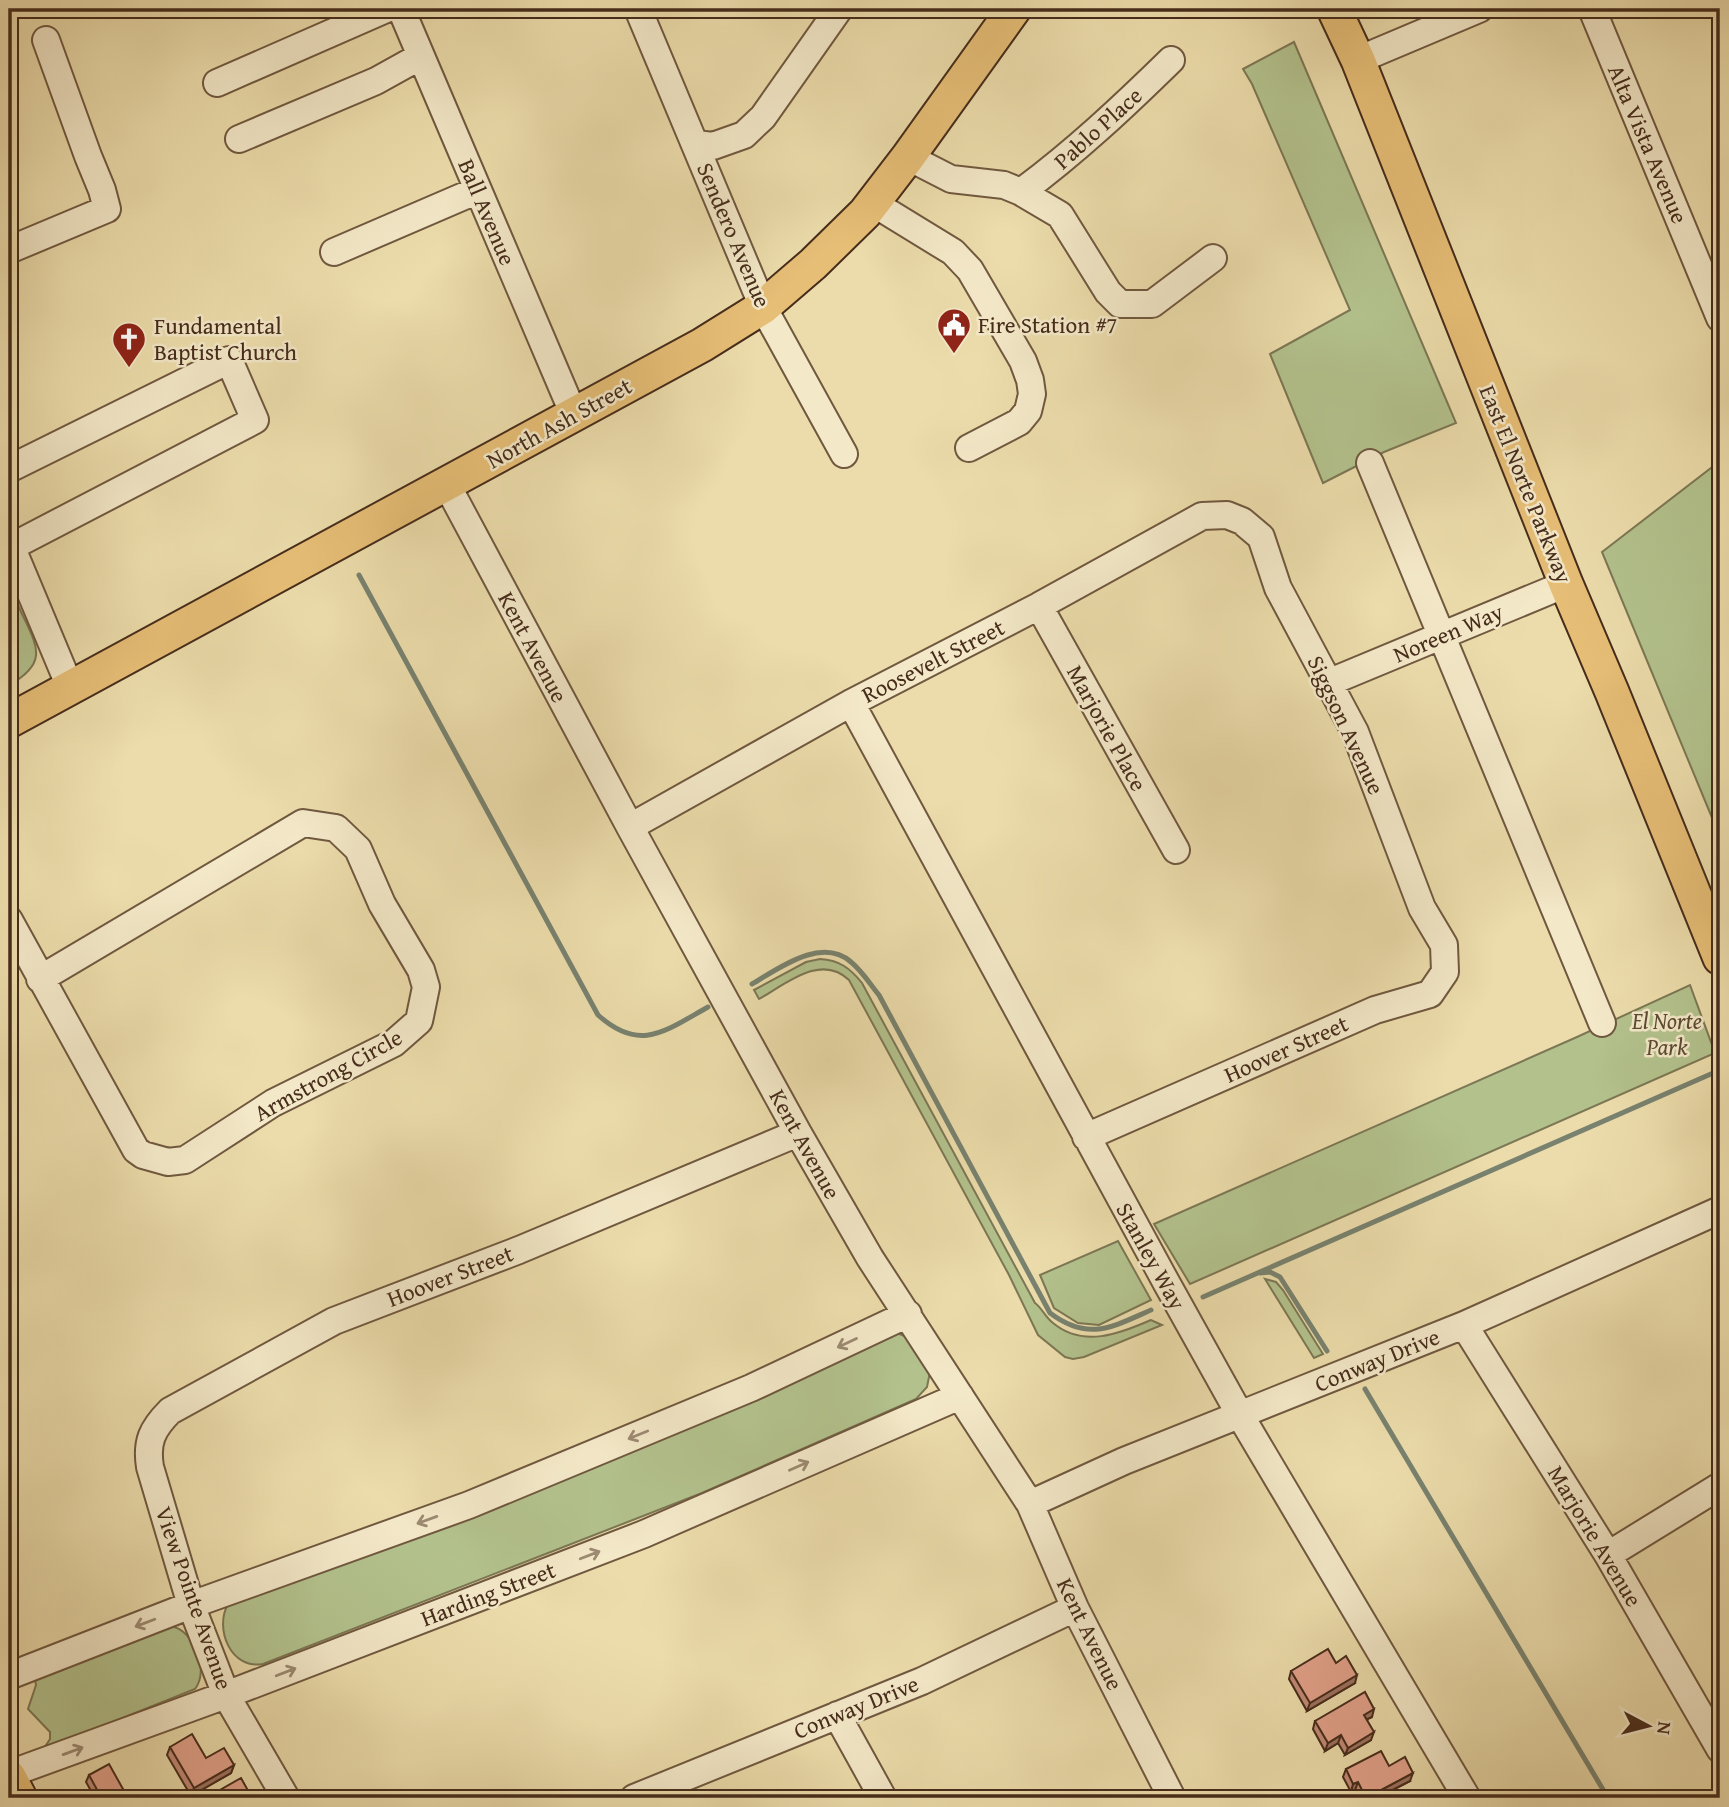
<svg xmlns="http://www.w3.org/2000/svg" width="1729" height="1807" font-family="'Gentium Book Plus',serif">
  <rect width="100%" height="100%" fill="#ecdcab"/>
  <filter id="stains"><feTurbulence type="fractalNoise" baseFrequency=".00286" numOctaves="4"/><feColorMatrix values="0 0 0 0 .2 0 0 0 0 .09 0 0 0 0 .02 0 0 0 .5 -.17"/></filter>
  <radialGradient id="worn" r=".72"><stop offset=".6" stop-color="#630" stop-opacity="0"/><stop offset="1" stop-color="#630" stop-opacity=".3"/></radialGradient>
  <path fill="#b3c28d" stroke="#7c7754" stroke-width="2" d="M1294 42 1456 423 1384 452 1323 483 1270 354 1350 310 1252 84 1243 69Z
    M1720 461V837L1602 552Z
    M18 605C34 642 53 661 9 685V627L13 624 9 609Z
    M820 959C839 960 850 968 862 983L1035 1303C1042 1308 1045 1317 1053 1323 1083 1348 1119 1334 1151 1320L1162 1325 1084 1357 1073 1359 1065 1357 1038 1335 1009 1275 849 980C821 953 786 984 759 999L754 990 806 962Z
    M1690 985 1715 1053 1190 1284 1154 1224 1577 1037Z
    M1118 1241 1151 1300 1099 1325 1078 1323 1054 1308 1040 1275Z
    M1265 1279 1276 1282 1283 1290 1323 1354 1314 1358Z
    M897 1333 907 1337 930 1372 927 1387 916 1399 702 1493 263 1664C231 1670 214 1629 228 1604Z
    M170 1626C194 1629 210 1670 195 1689L43 1750 50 1739V1732L28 1709 36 1685 35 1679Z"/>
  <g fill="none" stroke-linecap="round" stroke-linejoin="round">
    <path stroke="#78826f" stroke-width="5" d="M359 575 598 1015C640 1053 665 1031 708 1007
      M752 984C778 969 821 936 851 962 862 971 870 984 879 995L1050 1313C1089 1342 1112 1327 1151 1310
      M1260 1273 1270 1272 1280 1277 1327 1351
      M1203 1297 1720 1070
      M1365 1389 1608 1798"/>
    <g stroke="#70583f" stroke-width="30">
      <path id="minor" d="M401 9 574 415
        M638 9 763 307 844 454
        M1592 9 1720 318
        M1358 60 1479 9
        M217 83 386 9
        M239 139 376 81 421 56
        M696 144 713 146 744 135 763 117 839 9
        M908 157 951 179 1004 185 1021 192 1060 215 1108 292 1120 304H1152L1213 258
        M1021 192C1075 152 1123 107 1171 60
        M873 203 953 252 970 270 1023 361 1030 380 1032 394 1028 411 1019 422 969 448
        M9 250 107 209 102 190 88 156 46 40
        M334 252 478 190
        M1370 463 1602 1023
        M9 469 229 360 255 420 11 547
        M447 485 630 827 798 1133 870 1258 1030 1504 1075 1608 1172 1798
        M9 541 70 687
        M1039 606 1176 850
        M1330 682 1566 584
        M851 703 1166 1282 1240 1415 1467 1798
        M630 827 851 703 1039 606 1202 516 1227 515 1242 521 1261 537 1278 588 1355 732 1422 908 1444 945 1445 972 1430 994 1375 1010 1086 1137
        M9 920 136 1150 143 1155 168 1162 185 1160 273 1103 394 1043 419 1021 426 987 421 970 382 904 358 849 336 828 303 823 40 979
        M1464 1325 1608 1555 1720 1749
        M1030 1504 1124 1461 1464 1325 1720 1210
        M1608 1555 1720 1486
        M9 1676 191 1605 469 1505 751 1388 908 1314
        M837 1715 883 1798
        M9 1774 226 1695 644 1534 960 1396
        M286 1798 226 1695 191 1605 150 1467C146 1442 152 1429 170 1411L334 1321 519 1250 798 1133
        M634 1798 922 1681 1075 1608"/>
    </g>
    <g stroke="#462c1b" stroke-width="37">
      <path id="major" d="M1334 9 1358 60 1566 584 1612 692 1720 958
        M9 721 702 345 763 307 813 264 865 213 908 157 1014 9
        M9 1777 20 1798"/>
    </g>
    <use href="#minor" stroke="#f3e8c8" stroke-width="26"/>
    <use href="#major" stroke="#e6be76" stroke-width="33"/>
  </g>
  <path fill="#c28a77" stroke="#462c1b" stroke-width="2" d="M1336 1663 1355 1683 1307 1711 1289 1679 1291 1671Z
    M1372 1717 1367 1719 1371 1740 1345 1755 1338 1743 1325 1751 1313 1729 1315 1721Z
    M170 1747 206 1758 234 1765 231 1773 191 1796 167 1755Z
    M1389 1766 1410 1781 1377 1798H1359L1355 1790 1351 1792 1343 1777 1346 1769Z
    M89 1775 128 1798H95L86 1782Z"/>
  <path fill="#9e7161" stroke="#462c1b" stroke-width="2" d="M1357 1675 1355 1683 1307 1711 1310 1703Z
    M1374 1709 1372 1717 1361 1722 1364 1715Z
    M1374 1732 1371 1740 1345 1755 1348 1748Z
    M1341 1735 1338 1743 1325 1751 1328 1743Z
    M234 1765 231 1773 191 1796 194 1788Z
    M1413 1773 1410 1781 1377 1798H1366Z
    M1358 1782 1355 1790 1351 1792 1353 1784Z"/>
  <path fill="#e2a18a" stroke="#462c1b" stroke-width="2" d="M1328 1649 1336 1663 1346 1656 1357 1675 1310 1703 1291 1671Z
    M1365 1692 1374 1709 1364 1715 1374 1732 1348 1748 1341 1735 1328 1743 1315 1721Z
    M192 1734 206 1758 224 1748 234 1765 194 1788 170 1747Z
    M1381 1751 1389 1766 1405 1757 1413 1773 1366 1798 1358 1782 1353 1784 1346 1769Z
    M109 1764 128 1798H99L101 1797 89 1775Z
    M241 1778 251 1796 247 1798H206Z
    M1424 1790 1429 1798H1409Z"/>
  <defs><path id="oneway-shaft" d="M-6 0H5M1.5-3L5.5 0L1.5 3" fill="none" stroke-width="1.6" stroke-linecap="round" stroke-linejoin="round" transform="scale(1.75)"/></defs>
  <g stroke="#9c8a72">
    <use href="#oneway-shaft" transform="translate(847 1343) rotate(155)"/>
    <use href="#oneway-shaft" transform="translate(638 1435) rotate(158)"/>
    <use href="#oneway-shaft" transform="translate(799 1466) rotate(-24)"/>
    <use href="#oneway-shaft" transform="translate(427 1520) rotate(160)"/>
    <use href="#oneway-shaft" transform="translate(590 1555) rotate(-21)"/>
    <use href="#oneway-shaft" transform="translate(145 1623) rotate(159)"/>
    <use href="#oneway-shaft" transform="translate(286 1672) rotate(-21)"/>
    <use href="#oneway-shaft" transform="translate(73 1751) rotate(-20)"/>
  </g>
  <defs>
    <g id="civic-pin" transform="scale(1.75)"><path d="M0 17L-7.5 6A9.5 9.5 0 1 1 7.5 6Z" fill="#8f2418" stroke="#f3e8c8"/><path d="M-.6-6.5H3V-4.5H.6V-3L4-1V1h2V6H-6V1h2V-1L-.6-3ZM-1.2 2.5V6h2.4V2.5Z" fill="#fff"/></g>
    <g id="church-pin" transform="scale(1.75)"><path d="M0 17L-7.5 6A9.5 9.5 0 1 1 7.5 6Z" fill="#8f2418" stroke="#f3e8c8"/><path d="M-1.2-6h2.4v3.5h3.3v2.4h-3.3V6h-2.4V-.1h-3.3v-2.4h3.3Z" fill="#fff"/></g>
  </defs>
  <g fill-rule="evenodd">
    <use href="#civic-pin" x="954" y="325"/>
    <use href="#church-pin" x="129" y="339"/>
  </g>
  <g text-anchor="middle" stroke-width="5" stroke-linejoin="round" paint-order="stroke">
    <g font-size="23" fill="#462c1b" stroke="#f3e8c8">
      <text transform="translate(1098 128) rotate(-42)" y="8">Pablo Place</text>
      <text transform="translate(1648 144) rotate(67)" y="8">Alta Vista Avenue</text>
      <text transform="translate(487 212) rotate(67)" y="8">Ball Avenue</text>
      <text transform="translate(734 235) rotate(67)" y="8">Sendero Avenue</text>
      <text transform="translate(559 423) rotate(-29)" y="8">North Ash Street</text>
      <text transform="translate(1526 484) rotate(68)" y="8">East El Norte Parkway</text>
      <text transform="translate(1448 633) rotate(-23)" y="8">Noreen Way</text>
      <text transform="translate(533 647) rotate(62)" y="8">Kent Avenue</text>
      <text transform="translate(933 661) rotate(-27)" y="8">Roosevelt Street</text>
      <text transform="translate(1346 725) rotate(65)" y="8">Siggson Avenue</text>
      <text transform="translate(1107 728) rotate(61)" y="8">Marjorie Place</text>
      <text transform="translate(1286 1049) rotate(-24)" y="8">Hoover Street</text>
      <text transform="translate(328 1075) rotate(-29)" y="8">Armstrong Circle</text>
      <text transform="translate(805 1144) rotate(61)" y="8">Kent Avenue</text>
      <text transform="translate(1151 1256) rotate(61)" y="8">Stanley Way</text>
      <text transform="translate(450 1276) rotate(-21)" y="8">Hoover Street</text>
      <text transform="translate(1377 1360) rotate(-22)" y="8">Conway Drive</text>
      <text transform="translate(1595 1536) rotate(59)" y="8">Marjorie Avenue</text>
      <text transform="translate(488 1594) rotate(-21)" y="8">Harding Street</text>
      <text transform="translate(194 1598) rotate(71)" y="8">View Pointe Avenue</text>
      <text transform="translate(1090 1634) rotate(64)" y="8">Kent Avenue</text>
      <text transform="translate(856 1707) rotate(-22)" y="8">Conway Drive</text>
    </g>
    <g font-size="23" fill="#462c1b" stroke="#f3e8c8" text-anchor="start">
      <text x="978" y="333">Fire Station #7</text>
      <text x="154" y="334">Fundamental<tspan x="154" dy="26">Baptist Church</tspan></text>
    </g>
    <g font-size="23" font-style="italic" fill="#5c4a32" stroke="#f3e8c8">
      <text x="1667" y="1029">El Norte<tspan x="1667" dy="26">Park</tspan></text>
    </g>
  </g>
  <rect width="1729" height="1807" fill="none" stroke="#ecdcab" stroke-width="35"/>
  <rect x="10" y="10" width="1708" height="1786" fill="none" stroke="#462c1b" stroke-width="3.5"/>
  <rect x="18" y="18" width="1694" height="1772" fill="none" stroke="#462c1b" stroke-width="2"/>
  <g transform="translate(1648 1726) rotate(97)" stroke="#f3e8c8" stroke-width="5" paint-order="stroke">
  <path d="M0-5L12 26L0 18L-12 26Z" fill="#462c1b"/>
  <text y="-10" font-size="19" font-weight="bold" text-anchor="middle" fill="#462c1b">N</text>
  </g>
  <rect width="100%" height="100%" filter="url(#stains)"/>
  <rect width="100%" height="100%" fill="url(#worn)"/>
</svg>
